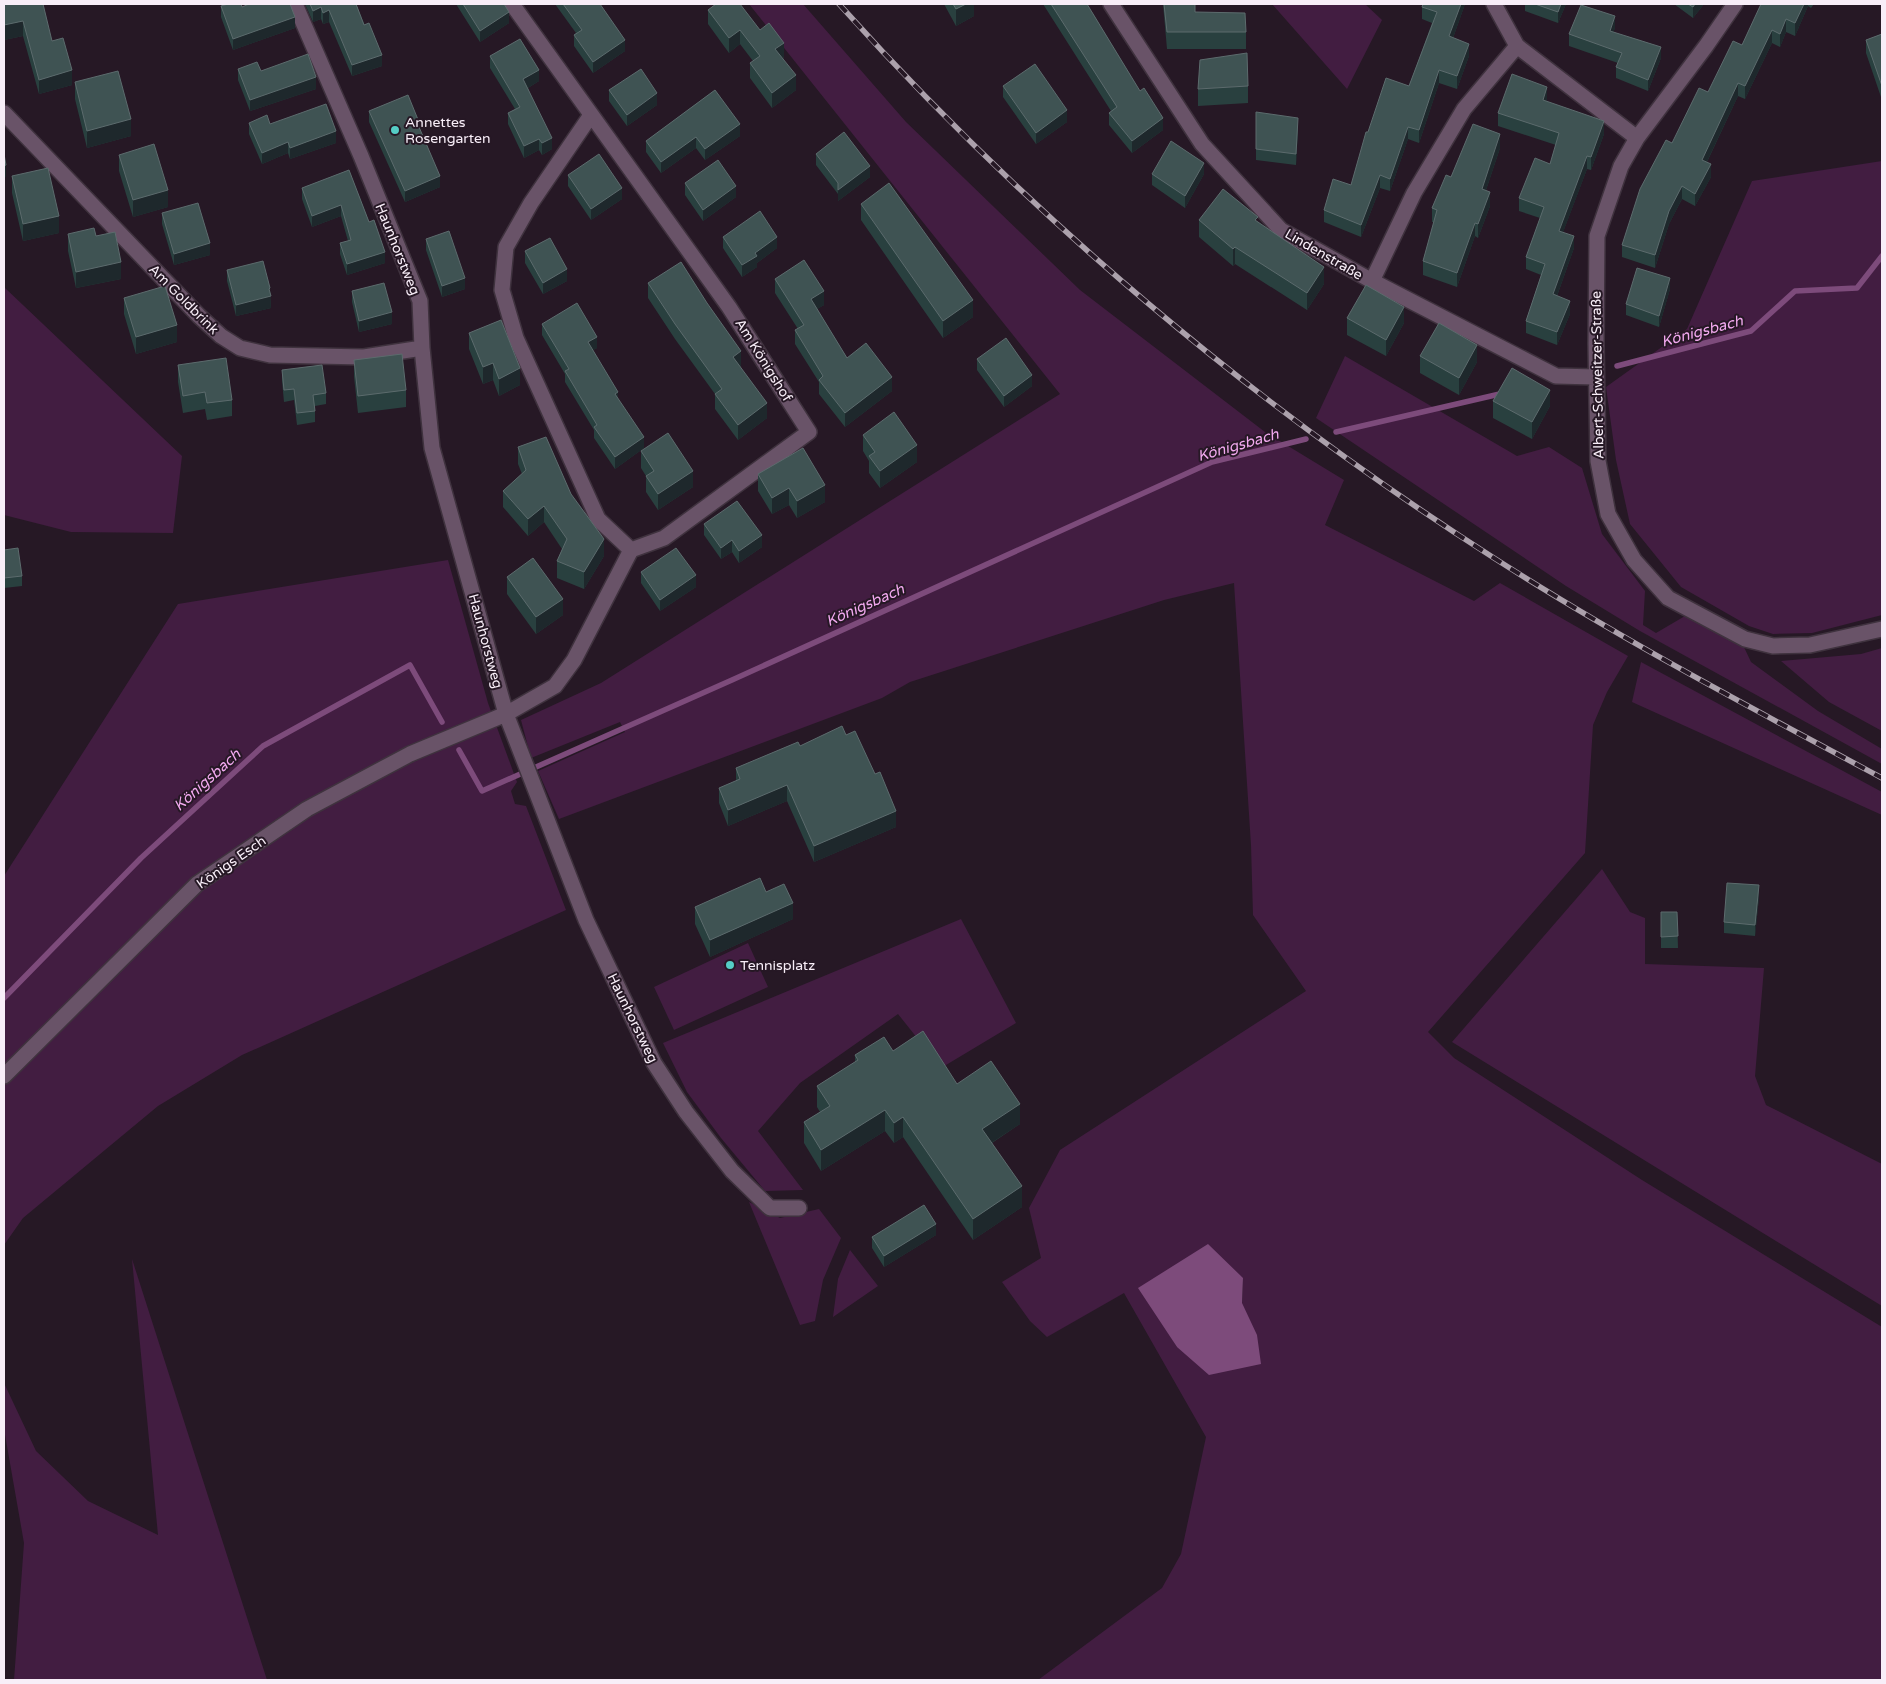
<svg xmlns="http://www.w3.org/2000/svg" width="1886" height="1684" font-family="'Varela Round',sans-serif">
  <rect width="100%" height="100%" fill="#261825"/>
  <path fill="#421d41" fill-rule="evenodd" d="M749 4H803L906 122 1080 290 1265 432 1344 480 1325 525 1474 601 1500 583 1628 656 1607 692 1593 725 1585 853 1428 1032 1454 1058 1642 1180 1882 1327V1680H1038L1162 1588 1181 1554 1206 1437 1124 1293 1047 1337 1030 1321 1002 1282 1041 1258 1029 1208 1060 1150 1306 991 1253 915 1251 845 1234 583 1164 600 910 682 882 698 559 819 538 771 625 732 620 722 531 758 521 720 601 683 1060 394ZM1243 1278 1242 1303 1177 1347 1167 1330Z
    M1272 4H1365L1382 20 1347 89Z
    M1882 161V615L1812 633 1773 634 1749 626 1681 587 1630 524 1616 460 1606 387 1687 329 1752 181Z
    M4 287 182 456 173 533 71 532 4 515Z
    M1345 356 1517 456 1549 447 1582 468 1602 534 1645 591 1643 625 1656 633 1685 616 1697 620 1743 645 1751 662 1818 711 1882 749V764L1640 631 1566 586 1316 418Z
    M448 560 488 703 517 782 511 791 515 804 526 806 566 910 242 1055 158 1106 23 1218 4 1245V876L178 604Z
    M1882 648V731L1829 702 1781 661 1861 654Z
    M1641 662 1882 792V815L1632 702Z
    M1602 869 1630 912 1645 918V964L1764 968 1755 1076 1766 1105 1882 1164V1306L1452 1042Z
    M961 919 1016 1023 941 1068 898 1014 800 1083 758 1131 803 1190 765 1191 721 1138 687 1092 663 1043Z
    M748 943 768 987 674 1030 654 987Z
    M749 1202 780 1218 819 1209 841 1238 823 1280 815 1321 800 1325Z
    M850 1250 878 1286 833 1317 838 1279Z
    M132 1259 267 1680H14L24 1543 4 1429V1383L36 1451 88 1501 158 1535Z"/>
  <path fill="#7d4b7b" d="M1208 1244 1243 1278 1242 1303 1257 1335 1261 1364 1209 1375 1177 1347 1138 1288Z"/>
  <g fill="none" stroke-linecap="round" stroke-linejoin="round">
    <path stroke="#7d4b7b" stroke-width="5.5" d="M1617 366 1751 331 1795 291 1857 288 1882 256
      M1336 432 1504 393
      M459 750 482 791 732 680 1212 462 1306 439
      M4 998 141 858 263 746 410 665 442 722"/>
    <g stroke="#3f323e" stroke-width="18">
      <path id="street" d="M295 4 361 156 420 301 422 348 432 448 506 714 586 920 654 1063 686 1112 732 1171 770 1208H799
        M1111 4 1202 144 1281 230 1372 281 1556 376 1596 377
        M1494 4 1517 46 1637 138
        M1735 4 1706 46 1637 138 1621 166 1597 236 1596 344 1598 461 1608 514 1634 560 1668 598 1745 639 1773 646 1810 645 1882 629
        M4 113 199 316 221 336 240 348 270 355 364 357 422 348
        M591 115 531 203 506 247 502 290 516 338 598 519 631 550
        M1372 281 1414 193 1464 109 1517 46
        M4 1076 197 884 307 809 410 754 506 714 555 686 574 660 631 550 664 538 809 432 729 307 512 4"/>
    </g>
    <use href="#street" stroke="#695368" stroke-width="15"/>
    <g stroke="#aca1ac" stroke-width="5.5">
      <path id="rail" d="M839 4C1029 216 1254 405 1494 558 1619 638 1751 708 1882 778"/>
    </g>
    <use href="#rail" stroke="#261825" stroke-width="4" stroke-dasharray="11" stroke-linecap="butt"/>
  </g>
  <path fill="#29403f" d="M4 4 52 41 72 85 39 94 23 36 4 40Z
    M305 4H356L382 66 352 76 329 22 323 24 321 19 313 22Z
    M456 4H504L509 23 480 42Z
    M555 4H600L625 51 593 73 574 46V35L576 33Z
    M944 4H974V16L956 26Z
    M1043 4H1087L1163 130 1132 153 1109 125V113L1111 111Z
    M1163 4H1195V12L1246 32V49H1167Z
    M1465 4 1453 38 1469 56 1457 89 1439 83 1419 143 1408 139 1390 191 1380 188 1361 237 1324 222V210L1351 185 1368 132 1409 86 1432 23 1422 19V7Z
    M1525 4H1566L1558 23 1525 11Z
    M1674 4H1704L1693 18Z
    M1761 4H1814L1811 8 1808 6 1795 36 1786 32 1780 47 1772 43 1745 99 1738 96 1707 162 1711 177 1695 206 1682 199 1669 224 1655 268 1622 257V245L1672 143 1742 45Z
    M221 6 242 7 295 28 233 50 221 17Z
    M708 10 760 30 784 57 783 58 796 90 772 108 750 78V63L753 61 740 44 729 53 708 24Z
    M1615 28 1613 32 1661 58 1648 91 1616 78V67L1618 63 1569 46V34Z
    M1882 34V100L1866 53V40Z
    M490 56 539 81 528 88 552 149 542 155 539 150 524 158 508 124V113L515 109 490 68Z
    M238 69 261 71 316 89 250 111 238 80Z
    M75 82 131 136 87 148 75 99Z
    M1003 86 1067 122 1036 144 1003 97Z
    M1248 86V103L1198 106V89Z
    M609 90 657 105 627 126 609 101Z
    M715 90 740 136 705 160 696 148 661 173 646 152V141Z
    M1547 99 1546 101 1604 134 1591 170 1587 169 1563 232 1574 248 1557 296 1570 314 1557 345 1526 333V321L1541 275 1526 269V257L1540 218 1519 211V198L1550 164 1556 145 1498 126V113Z
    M369 111 440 187 405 202 369 122Z
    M1256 112 1298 129 1296 165 1256 160Z
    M249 123 270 124 336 143 290 159 288 153 262 164 249 134Z
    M1500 148 1486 190 1490 206 1478 238 1475 236 1457 287 1423 275V261L1434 222H1432V208L1451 177Z
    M816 154 870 177 838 201V194L816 165Z
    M119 155 168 207 133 217 119 171Z
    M349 170 385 263 347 275 340 254V243L348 241 341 216 312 227 302 199V188Z
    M1152 174H1204L1185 208 1152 185Z
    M568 175 622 199 591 220 568 186Z
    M12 176 59 233 23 241 12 193Z
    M685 183 736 197 703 221 685 195Z
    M861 204 973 317 943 338 861 220Z
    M162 213 210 255 174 265 162 224Z
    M1199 220 1258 222 1324 284 1307 310 1235 264 1233 266 1199 237Z
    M68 234 96 236 121 279 76 288 68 251Z
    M723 237 777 248 757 263V267L742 277 723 248Z
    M426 239 465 289 442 297 426 250Z
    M525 251 567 281 543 294 525 263Z
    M227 270 270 294 271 308 236 316 227 281Z
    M775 279 824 305 817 309 847 358 892 391 845 427 819 394V382L795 344V330L798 329 775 293Z
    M648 283 741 366H740L767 418 738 440 715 409V394L675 339 648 298Z
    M1670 289 1659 327 1626 315V304Z
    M352 291 392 324 359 332 352 302Z
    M124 298 177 342 136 354 124 314Z
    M1347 318 1404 323 1386 356 1347 335Z
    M542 324 597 348 593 350 644 448 615 469 594 438V430L565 382V374L542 335Z
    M469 333 520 385 499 396 493 380 483 384 469 349Z
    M1420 356 1477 362 1459 395 1420 373Z
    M977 359 1032 386 1004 407 977 370Z
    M354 360 406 390V407L358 413 354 377Z
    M178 365 232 400V416L207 420 205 409 183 413 178 382Z
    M282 370 326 393V404L315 406V422L297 425 294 400 284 402 282 381Z
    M1493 401 1550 406 1532 439 1493 418Z
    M863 435 917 462 880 488 869 473V461L863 451Z
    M518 447 571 494 604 556 584 589 557 578V561L562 549 544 522 528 536 503 507V491L522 474 518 464Z
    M641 451 693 487 658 510 646 492V476L641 468Z
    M758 474 825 502 797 518 789 505 772 514 758 491Z
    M704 524 762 547 739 563 732 552 721 559 704 535Z
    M4 550 22 576V586L4 588Z
    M641 572 696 587 660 611 641 583Z
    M507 577 563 615 536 634 507 594Z
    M846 735 896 827 814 862 787 801 728 826 719 803V788L736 781V768L800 746Z
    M1759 897 1755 936 1724 933V922Z
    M695 907 793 919 710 957 695 924Z
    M1661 912H1677L1678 948H1661Z
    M893 1051 957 1084 1020 1124 992 1143 1022 1207 973 1240 903 1137 894 1143 885 1131 821 1171 804 1143V1122L820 1112 817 1107V1086L855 1062V1055Z
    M936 1235 884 1267 872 1248V1237Z"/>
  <path fill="#1e282c" d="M966 4H974V16L956 26V9Z
    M1461 4H1465L1449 49V36Z
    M1561 4H1566L1558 23V12Z
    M1695 4H1704L1693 18V7Z
    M1804 4H1808V6L1795 36V23Z
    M321 7V19L313 22V11Z
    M329 10V22L323 24V13Z
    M509 12V23L480 42V31Z
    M1615 16V28L1610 42V31Z
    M295 17V28L233 50V39Z
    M1786 19V32L1780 47V34Z
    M23 21V36L4 40V25Z
    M740 30V44L729 53V38Z
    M1772 30V43L1745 99V86Z
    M625 40V51L593 73V62Z
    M784 43V57L775 64V49Z
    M1469 44V56L1457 89V76Z
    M1661 47V58L1648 91V80Z
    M382 55V66L352 76V65Z
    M72 70V85L39 94V80Z
    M539 70V81L523 91V79Z
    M1439 70V83L1419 143V130Z
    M796 75V90L772 108V93Z
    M316 77V89L250 111V100Z
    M1738 83V96L1702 172V160Z
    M1547 87V99L1543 113V100Z
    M657 93V105L627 126V115Z
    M1067 110V122L1036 144V133Z
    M1163 118V130L1132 153V141Z
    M1298 118V129L1296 165V154Z
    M131 119V136L87 148V131Z
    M1604 121V134L1591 170V157Z
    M740 124V136L705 160V149Z
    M1408 127V139L1390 191V179Z
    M336 131V143L290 159V148Z
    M1500 134V148L1482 202V189Z
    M696 137V148L661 173V162Z
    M552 138V149L542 155V143Z
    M539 139V150L524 158V146Z
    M288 142V153L262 164V153Z
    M1587 156V169L1559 243V231Z
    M1204 163V174L1185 208V196Z
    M1711 164V177L1695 206V194Z
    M6 165V177H4V166Z
    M870 166V177L838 201V190Z
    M1380 175V188L1361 237V225Z
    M440 176V187L405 202V191Z
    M736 186V197L703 221V210Z
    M1682 186V199L1669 224 1655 268V255L1669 211Z
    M622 188V199L591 220V209Z
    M168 190V207L133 217V200Z
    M1490 192V206L1478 238V224Z
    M341 205V216L312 227V216Z
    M59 216V233L23 241V224Z
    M1475 223V236L1457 287V273Z
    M1574 236V248L1553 307V294Z
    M777 237V248L757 263V267L742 277V265L755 253Z
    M210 243V255L174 265V254Z
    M1235 247V264L1233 266V249Z
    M385 252V263L347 275V264Z
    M121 262V279L76 288V272Z
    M1324 267V284L1307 310V293Z
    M567 269V281L543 294V283Z
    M465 278V289L442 297V286Z
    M1670 278V289L1659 327V316Z
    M270 288 271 308 236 316V305Z
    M824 291V305L811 313V299Z
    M973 300V317L943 338V321Z
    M1570 301V314L1557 345V332Z
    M1404 307V323L1386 356V340Z
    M392 312V324L359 332V321Z
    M177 325V342L136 354V337Z
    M597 337V348L588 353V342Z
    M1477 345V362L1459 395V378Z
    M741 351V366L733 372V357Z
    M493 363V380L483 384V367Z
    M520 368V385L499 396V379Z
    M1032 375V386L1004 407V396Z
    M892 377V391L845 427V413Z
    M1550 390V406L1532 439V422Z
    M618 392V404L615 394Z
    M767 403V418L738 440V425Z
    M644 437V448L615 469V457Z
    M917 445V462L880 488V471Z
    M693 471V487L658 510V494Z
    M825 485V502L797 518V501Z
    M789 488V505L772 514V498Z
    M544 506V522L528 536V519Z
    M762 535V547L739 563V551Z
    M604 539V556L584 589V572Z
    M732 540V552L721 559V548Z
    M696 575V587L660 611V600Z
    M563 599V615L536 634V617Z
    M787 785V801L728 826V810Z
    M896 811V827L814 862V846Z
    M1759 885V897L1755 936V925Z
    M793 903V919L710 957V940Z
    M1020 1104V1124L982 1149V1129Z
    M885 1110V1131L821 1171V1150Z
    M903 1117V1137L894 1143V1123Z
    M1022 1186V1207L973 1240V1219Z
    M936 1224V1235L884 1267V1256Z"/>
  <path fill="#3f5353" stroke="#5c6b6d" d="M4 4H43L52 41 63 38 72 70 39 80 23 21 4 25Z
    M228 4H241L242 7 249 4H290L295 17 233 39 221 6Z
    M310 4H356L364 25 369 23 382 55 352 65 329 10 323 13 321 7 313 11Z
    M463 4H504L509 12 480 31Z
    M563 4H600L625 40 593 62 574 35 582 30Z
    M716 4H740L760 30 769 23 784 43 775 49 796 75 772 93 750 63 760 56 740 30 729 38 708 10Z
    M953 4H966L956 9Z
    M1051 4H1087L1140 91 1144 88 1163 118 1132 141 1109 113 1117 107Z
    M1164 4H1195V12L1245 13 1246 32H1167Z
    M1423 4H1461L1449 36 1469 44 1457 76 1439 70 1419 130 1408 127 1390 179 1380 175 1361 225 1324 210 1333 179 1351 185 1366 132H1368L1386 78 1409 86 1437 12 1422 7Z
    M1535 4H1561L1558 12Z
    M1688 4H1695L1693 7Z
    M1761 4H1804L1795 23 1786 19 1780 34 1772 30 1745 86 1738 83 1702 160 1711 164 1695 194 1682 186 1669 211 1655 255 1622 245 1640 189 1666 140 1672 143 1699 88 1708 92 1733 41 1742 45Z
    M1581 5 1615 16 1610 31 1661 47 1648 80 1616 67 1622 53 1569 34Z
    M1882 34V86L1866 40Z
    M520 39 539 70 523 79 552 138 542 143 539 139 524 146 508 113 520 107 490 56Z
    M1247 53 1248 86 1198 89 1200 60Z
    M308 54 316 77 250 100 238 69 257 62 261 71Z
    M1035 64 1067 110 1036 133 1003 86Z
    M641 69 657 93 627 115 609 90Z
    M118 71 131 119 87 131 75 82Z
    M1512 74 1547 87 1543 100 1604 121 1591 157 1587 156 1559 231 1574 236 1553 294 1570 301 1557 332 1526 321 1545 264 1526 257 1544 207 1519 198 1535 158 1550 164 1559 133 1498 113Z
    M715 90 740 124 705 149 696 137 661 162 646 141Z
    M408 95 421 127H419L440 176 405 191 369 111Z
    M326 104 336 131 290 148 288 142 262 153 249 123 267 115 270 124Z
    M1256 112 1298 118 1296 154 1256 149Z
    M1473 124 1500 134 1482 189 1490 192 1478 224 1475 223 1457 273 1423 261 1437 210 1432 208 1446 175 1451 177Z
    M844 132 870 166 838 190V183L816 154Z
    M1171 141 1204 163 1185 196 1152 174Z
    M154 144 168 190 133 200 119 155Z
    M4 154 6 165 4 166Z
    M599 154 622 188 591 209 568 175Z
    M718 160 736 186 703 210 685 183Z
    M48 168 59 216 23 224 12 176Z
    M349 170 369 222 374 220 385 252 347 264 340 243 351 240 341 205 312 216 302 188Z
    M889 183 973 300 943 321 861 204Z
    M1223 189 1258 217 1255 220 1324 267 1307 293 1235 247 1233 249 1199 220Z
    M198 203 210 243 174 254 162 213Z
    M760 211 777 237 755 253 757 256 742 265 723 237Z
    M94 228 96 236 115 232 121 262 76 272 68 234Z
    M449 231 465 278 442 286 426 239Z
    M550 238 567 269 543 283 525 251Z
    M804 260 824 291 811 299 847 358 866 343 892 377 845 413 819 380 823 376 795 330 804 325 775 279Z
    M263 261 270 288 269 289 271 296 236 305 227 270Z
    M681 262 707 303 741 351 733 357 767 403 738 425 715 394 722 389 675 324 648 283Z
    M1637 268 1670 278 1659 316 1626 304Z
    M384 283 392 312 359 321 352 291Z
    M1366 285 1404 307 1386 340 1347 318Z
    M165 286 177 325 136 337 124 298Z
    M577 303 597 337 588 342 618 392 615 394 644 437 615 457 594 427 597 425 565 371 569 369 542 324Z
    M501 320 520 368 499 379 493 363 483 367 469 333Z
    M1439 323 1477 345 1459 378 1420 356Z
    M1006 338 1032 375 1004 396 977 359Z
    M402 354 406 390 358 396 354 360Z
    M226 358 232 400 207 403 205 392 183 396 178 365Z
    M322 365 326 393 313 395 315 411 297 413 294 389 284 390 282 370Z
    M1512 368 1550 390 1532 422 1493 401Z
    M894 412 917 445 880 471 869 456 875 452 863 435Z
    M668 433 693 471 658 494 646 476 654 471 641 451Z
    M546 437 571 494 604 539 584 572 557 561 567 539 544 506 528 519 503 491 526 470 518 447Z
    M803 448 825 485 797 501 789 488 772 498 758 474Z
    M737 501 762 535 739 551 732 540 721 548 704 524Z
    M18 548 22 576 4 578V550Z
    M676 548 696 575 660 600 641 572Z
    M533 558 563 599 536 617 507 577Z
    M842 726 846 735 855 731 875 774 880 772 896 811 814 846 787 785 728 810 719 788 740 779 736 768 798 742 800 746Z
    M760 878 766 892 784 884 793 903 710 940 695 907Z
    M1727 883 1759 885 1755 925 1724 922Z
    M1661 912H1677L1678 936 1661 937Z
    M923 1031 957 1084 991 1061 1020 1104 982 1129 1022 1186 973 1219 903 1117 894 1123 885 1110 821 1150 804 1122 830 1106 817 1086 858 1060 855 1055 884 1037 893 1051Z
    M924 1205 936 1224 884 1256 872 1237Z"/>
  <g fill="#55cdc6" stroke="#261825" stroke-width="2">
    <circle cx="395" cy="130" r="5"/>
    <circle cx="730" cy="965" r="5"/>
  </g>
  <g text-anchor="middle" stroke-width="4" stroke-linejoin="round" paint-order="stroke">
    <g font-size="14" fill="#f8eef8" stroke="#261825" text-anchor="start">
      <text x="405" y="127">Annettes<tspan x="405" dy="16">Rosengarten</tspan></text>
      <text x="740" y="970">Tennisplatz</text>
    </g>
    <g font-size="14" fill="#f8eef8" stroke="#261825">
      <text transform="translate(398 249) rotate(68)" y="5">Haunhorstweg</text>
      <text transform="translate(1324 254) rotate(30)" y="5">Lindenstraße</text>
      <text transform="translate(184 299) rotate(45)" y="5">Am Goldbrink</text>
      <text transform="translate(764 360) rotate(58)" y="5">Am Königshof</text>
      <text transform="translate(1597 375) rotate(-91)" y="5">Albert-Schweitzer-Straße</text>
      <text transform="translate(486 641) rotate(75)" y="5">Haunhorstweg</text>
      <text transform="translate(231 862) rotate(-35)" y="5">Königs Esch</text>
      <text transform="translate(633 1018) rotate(64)" y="5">Haunhorstweg</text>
    </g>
    <g font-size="15" font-style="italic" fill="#f2a9ef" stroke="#261825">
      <text transform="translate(1702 331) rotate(-15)" y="5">Königsbach</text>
      <text transform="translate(1238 445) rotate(-16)" y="5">Königsbach</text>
      <text transform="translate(865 605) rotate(-24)" y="5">Königsbach</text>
      <text transform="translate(207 780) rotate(-42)" y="5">Königsbach</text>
    </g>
  </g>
  <rect width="1886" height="1684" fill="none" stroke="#f8eef8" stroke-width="10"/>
</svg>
